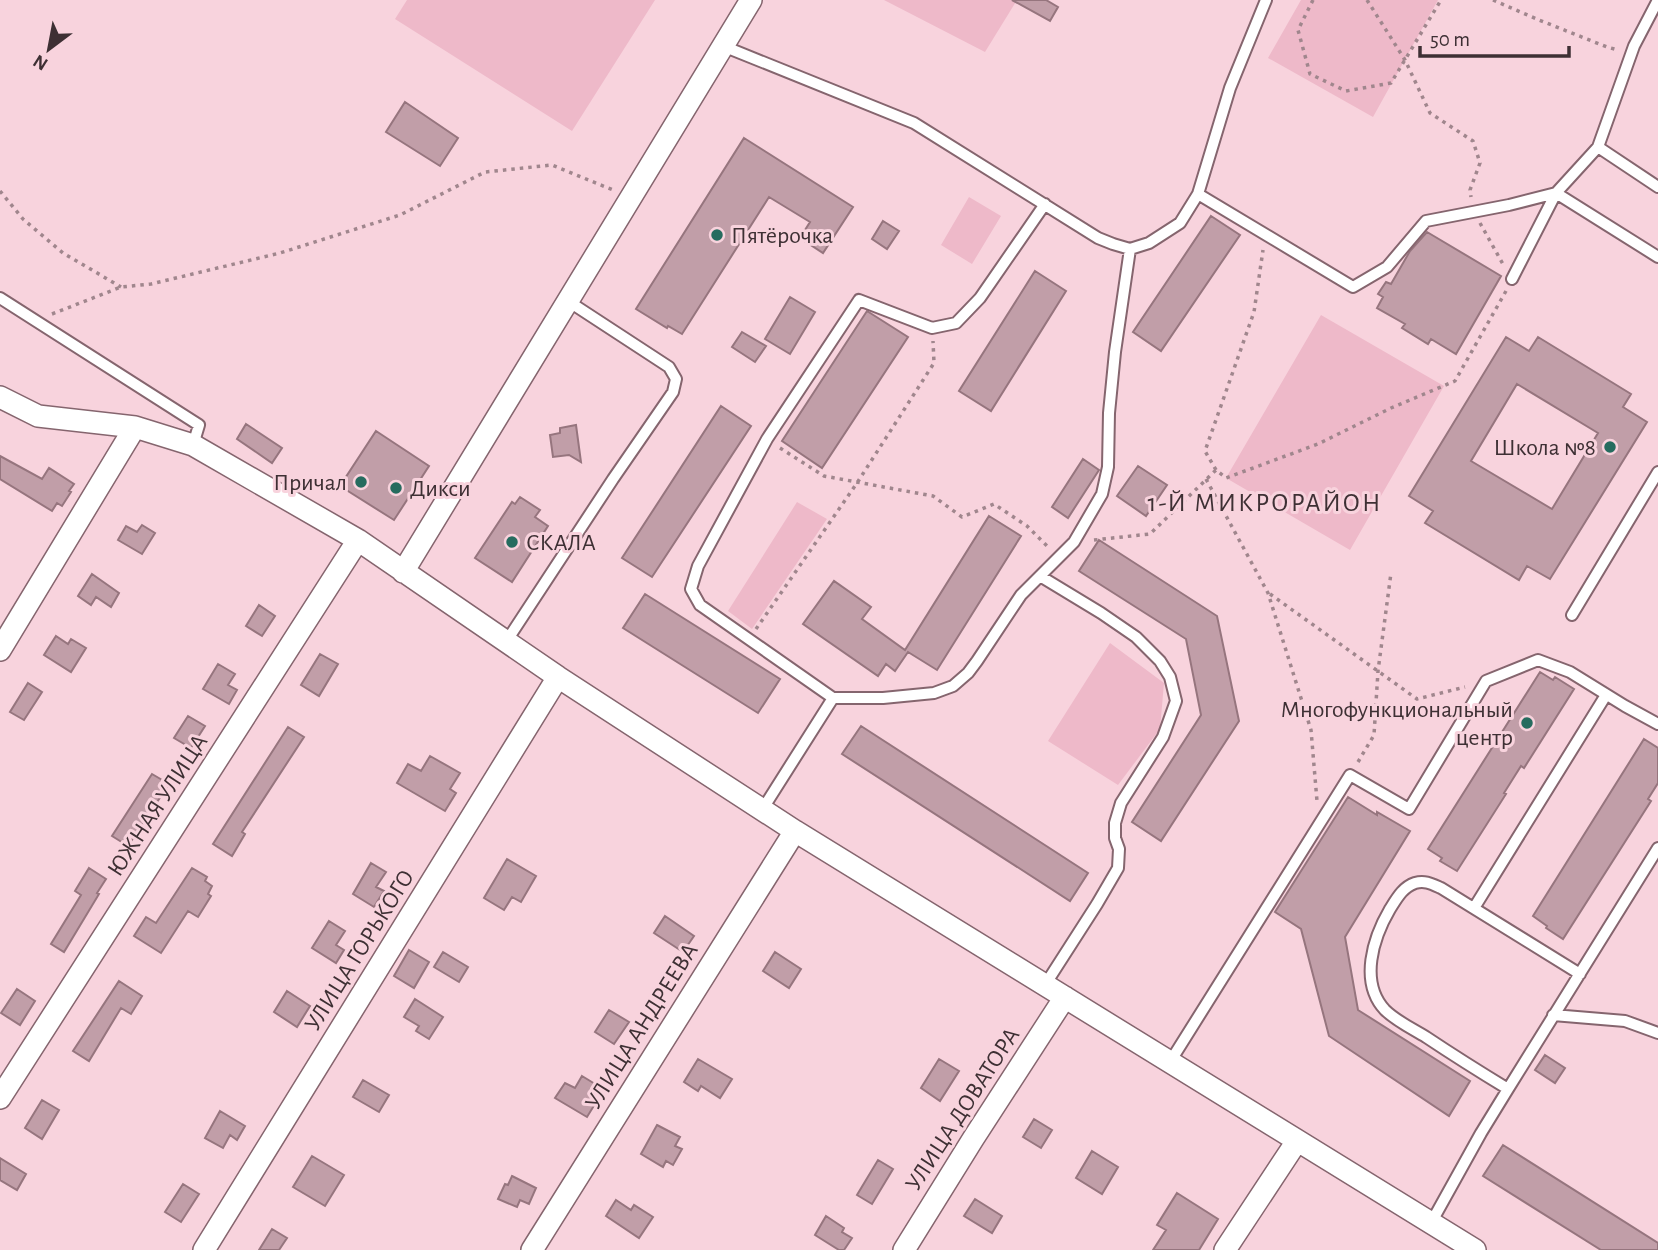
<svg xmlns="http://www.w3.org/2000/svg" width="1658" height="1250" font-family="'Alegreya Sans',sans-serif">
  <rect width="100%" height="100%" fill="#f8d3dd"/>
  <path fill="#eeb9c9" d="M407 0H655L572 131 395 19Z
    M884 0H1017L985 52Z
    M1301 0H1438L1373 117 1268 58Z
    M969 197 1001 216 972 264 941 245Z
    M1321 315 1444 386 1350 550 1226 478Z
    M797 502 827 519 752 629 728 611Z
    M1110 643 1164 683 1160 729 1118 785 1048 741Z"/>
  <path fill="#c19ea8" stroke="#96757e" stroke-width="2" fill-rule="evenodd" d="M1012 0H1046L1058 7 1050 21Z
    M405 102 458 138 440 166 386 132Z
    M744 138 853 207 823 253 800 238 810 222 769 197 682 334 668 326 667 328 636 309Z
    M1211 216 1240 235 1161 351 1133 332Z
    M883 221 899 231 887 249 872 239Z
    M1427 232 1501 276 1456 354 1431 339 1428 344 1402 328 1405 324 1377 308 1383 297 1378 294 1386 282 1391 284 1410 251Z
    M1035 271 1066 291 991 411 959 391Z
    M790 297 815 312 790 354 765 339Z
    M867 311 908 337 822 468 782 441Z
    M742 332 766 346 755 362 732 347Z
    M1506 337 1529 351 1538 337 1631 394 1623 407 1647 422 1550 579 1527 566 1519 580 1425 523 1433 511 1409 496ZM1517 384 1598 433 1552 509 1471 461Z
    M721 406 751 426 652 577 622 558Z
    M246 424 282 448 272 463 237 439Z
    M576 425 581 462 569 455 553 457 550 435 560 433V428Z
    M376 431 429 466 394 520 340 486Z
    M0 456 42 479 49 468 74 484 69 491 71 492 62 506 57 503 52 511 0 479Z
    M1083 459 1099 470 1068 518 1052 507Z
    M1138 466 1167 485 1146 516 1117 496Z
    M520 497 540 510 535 517 548 526 512 582 475 558 512 502 515 504Z
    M989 516 1021 536 937 670 908 652 895 671 886 664 878 676 803 624 834 581 871 607 862 619 905 650Z
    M142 525 155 533 142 554 118 540 126 526 137 532Z
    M1099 540 1217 616 1239 721 1161 841 1132 822 1201 715 1186 639 1079 571Z
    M92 574 119 593 111 607 96 597 91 605 78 596Z
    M645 594 780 679 758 713 623 628Z
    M259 605 275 616 262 636 246 626Z
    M56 636 68 644 71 639 86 648 71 672 44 655Z
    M320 654 338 664 319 696 301 685Z
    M218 664 235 674 228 685 237 690 229 704 203 689Z
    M1540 672 1553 680 1555 677 1574 689 1524 768 1521 766 1504 793 1506 794 1457 871 1440 861 1442 858 1428 849Z
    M28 683 42 692 24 720 10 712Z
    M188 716 205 726 191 748 174 738Z
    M861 726 1088 873 1070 901 842 754Z
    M288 727 304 737 242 832 245 834 232 856 213 844Z
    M1644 739 1658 748V783L1648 799 1651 801 1563 939 1546 928 1547 926 1533 916Z
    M430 756 460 773 450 789 456 793 445 811 397 783 408 764 421 771Z
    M152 774 169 784 128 846 112 836Z
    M1348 797 1377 815V812L1410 831 1345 937 1358 1010 1470 1081 1449 1116 1329 1036 1301 929 1275 912Z
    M507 859 536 876 521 902 512 897 504 910 484 898Z
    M371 863 386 872 376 887 384 891 374 907 353 894Z
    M89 868 106 879 97 893 99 894 64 952 51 944 81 895 75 891Z
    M192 868 207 877 205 881 212 886 208 894 211 896 198 917 188 911 161 953 134 936 146 917 156 923Z
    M665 916 694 936 683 952 654 933Z
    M329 921 345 931 336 945 344 950 336 963 312 948Z
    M409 950 429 962 414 988 394 976Z
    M443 952 468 967 459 982 434 967Z
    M775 952 801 969 789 988 763 971Z
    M119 981 142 996 131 1014 121 1008 89 1061 73 1051Z
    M17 989 35 1001 20 1025 1 1013Z
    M287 991 310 1006 297 1027 274 1012Z
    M415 999 443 1017 429 1039 416 1031 419 1026 404 1017Z
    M609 1010 629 1022 614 1044 595 1032Z
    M1545 1055 1565 1068 1555 1083 1535 1070Z
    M698 1059 732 1079 720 1098 701 1086 698 1091 684 1082Z
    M939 1059 959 1071 940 1101 921 1088Z
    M582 1076 600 1087 591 1102 595 1104 587 1117 555 1098 565 1083 575 1088Z
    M363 1080 389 1095 379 1112 353 1097Z
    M42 1100 59 1110 42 1139 25 1128Z
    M220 1111 245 1126 237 1140 230 1135 223 1148 205 1138Z
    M1034 1119 1052 1130 1041 1148 1023 1137Z
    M657 1125 680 1137 675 1146 682 1149 673 1165 666 1161 663 1167 641 1154Z
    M1503 1145 1658 1243V1250H1601L1483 1176Z
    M1092 1151 1118 1167 1102 1194 1076 1178Z
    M312 1156 344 1175 325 1206 293 1187Z
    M0 1158 26 1174 17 1190 0 1180Z
    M878 1160 893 1169 872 1204 857 1195Z
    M512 1176 536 1188 529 1204 520 1200 517 1207 498 1199 505 1184 508 1185Z
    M183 1184 199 1194 181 1222 165 1212Z
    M1177 1193 1218 1219 1199 1250H1153L1166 1230 1157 1225Z
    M975 1199 1002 1216 992 1233 964 1216Z
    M616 1200 631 1210 634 1205 653 1217 639 1238 606 1216Z
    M826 1216 844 1228 842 1232 852 1238 844 1250H839L815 1235Z
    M272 1229 287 1238 279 1250H259Z"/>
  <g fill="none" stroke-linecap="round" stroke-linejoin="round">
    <g stroke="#85656e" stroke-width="14">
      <path id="lane" d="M1658 0 1634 46 1598 147 1658 187
        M723 46 914 123 1098 238 1113 244 1130 249 1149 243 1180 223 1198 194 1230 88 1266 0
        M1198 194 1353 287 1387 267 1426 221 1509 205 1556 193 1598 147
        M1045 204 980 298 956 323 932 328 859 300 767 439 698 566 691 589 700 605 833 698H883L934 693 953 686 968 673 977 661 1021 595 1074 542 1102 494 1108 467 1109 413 1115 352 1130 249
        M1512 279 1556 193 1658 257
        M0 298 199 425 193 445
        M1040 576 1101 613 1136 637 1160 661 1170 677 1176 701 1163 737 1121 803 1115 823V838L1119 849 1118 868 1097 904 1045 985
        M1572 615 1658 472
        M506 642 613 479 673 392 676 379 669 367 568 301
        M762 810 833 698
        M1474 908 1606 695
        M1553 1015 1625 1021 1658 1033
        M1170 1062 1350 775 1409 809 1486 681 1538 660 1570 672 1625 706 1658 724
        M1508 1089C1480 1072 1453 1055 1426 1037 1413 1029 1396 1021 1385 1010 1359 982 1373 938 1390 909 1397 898 1403 887 1415 883 1425 880 1432 884 1441 888L1580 974
        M1431 1223 1481 1133 1508 1089 1658 848"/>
    </g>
    <g stroke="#85656e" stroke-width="24">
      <path id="street" d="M0 397 38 416 135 427 193 445 358 540 558 677 795 831 1475 1250
        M403 572 751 0
        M0 650 135 427
        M0 1098 358 540
        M204 1250 558 677
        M532 1250 795 831
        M904 1250 973 1139 1065 997
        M1225 1250 1297 1141"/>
    </g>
    <path stroke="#a0868d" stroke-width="3.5" stroke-dasharray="3.5 5" stroke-linecap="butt" d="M1313 0 1298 30 1310 74 1346 91 1391 83 1441 0
      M1367 0 1405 60 1430 113 1473 141 1480 163 1470 190 1471 197
      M1493 0 1539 20 1607 47 1618 50
      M0 191 23 219 63 253 121 287
      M1480 223 1504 266
      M52 314 121 287 151 284 280 253 400 215 485 172 552 165 613 190
      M780 448 824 476 933 496 962 517 994 504 1027 526 1049 548
      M1216 470 1205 451 1254 312 1263 250
      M1206 479 1268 593 1311 730 1317 801
      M1094 540 1150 534 1216 470 1226 478 1318 444 1391 408 1455 381 1506 291
      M1270 594 1417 699 1465 687
      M756 629 857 483 934 363 933 341
      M1358 762 1374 735 1378 671 1391 573"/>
    <use href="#lane" stroke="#fff" stroke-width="10"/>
    <use href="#street" stroke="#fff" stroke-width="21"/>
  </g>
  <g fill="#266c5f" stroke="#f8d3dd" stroke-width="2.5">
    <circle cx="717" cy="235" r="7"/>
    <circle cx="1610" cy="447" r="7"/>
    <circle cx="361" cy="482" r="7"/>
    <circle cx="396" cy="488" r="7"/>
    <circle cx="512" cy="542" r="7"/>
    <circle cx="1527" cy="723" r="7"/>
  </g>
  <g text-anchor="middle" stroke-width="6" stroke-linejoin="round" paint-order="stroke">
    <g font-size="24" fill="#3e3034" stroke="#f8d3dd" text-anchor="start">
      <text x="731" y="243">Пятёрочка</text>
      <text x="1596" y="455" text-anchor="end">Школа №8</text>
      <text x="347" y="490" text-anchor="end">Причал</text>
      <text x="410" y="496">Дикси</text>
      <text x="526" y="550">СКАЛА</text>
      <text x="1513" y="717" text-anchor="end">Многофункциональный<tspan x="1513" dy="28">центр</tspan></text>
    </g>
    <g font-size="24" fill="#3e3034" stroke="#f8d3dd">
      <text transform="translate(157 805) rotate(-57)" y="8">ЮЖНАЯ УЛИЦА</text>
      <text transform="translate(359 950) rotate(-58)" y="8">УЛИЦА ГОРЬКОГО</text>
      <text transform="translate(641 1026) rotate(-58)" y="8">УЛИЦА АНДРЕЕВА</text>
      <text transform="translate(962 1109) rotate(-57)" y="8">УЛИЦА ДОВАТОРА</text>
    </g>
    <g font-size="26" letter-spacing="2" fill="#3e3034" stroke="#f8d3dd">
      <text x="1265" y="511">1-Й МИКРОРАЙОН</text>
    </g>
  </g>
  <g transform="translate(49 49) rotate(212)" stroke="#f8d3dd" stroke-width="5" paint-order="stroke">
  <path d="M0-5L12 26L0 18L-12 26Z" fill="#3e3034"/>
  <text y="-10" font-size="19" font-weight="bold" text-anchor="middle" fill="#3e3034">N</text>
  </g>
  <path d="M1420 46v10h149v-10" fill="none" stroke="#3e3034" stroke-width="3.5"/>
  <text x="1430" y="46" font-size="21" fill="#3e3034" stroke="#f8d3dd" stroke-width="5" paint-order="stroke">50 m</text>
</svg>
